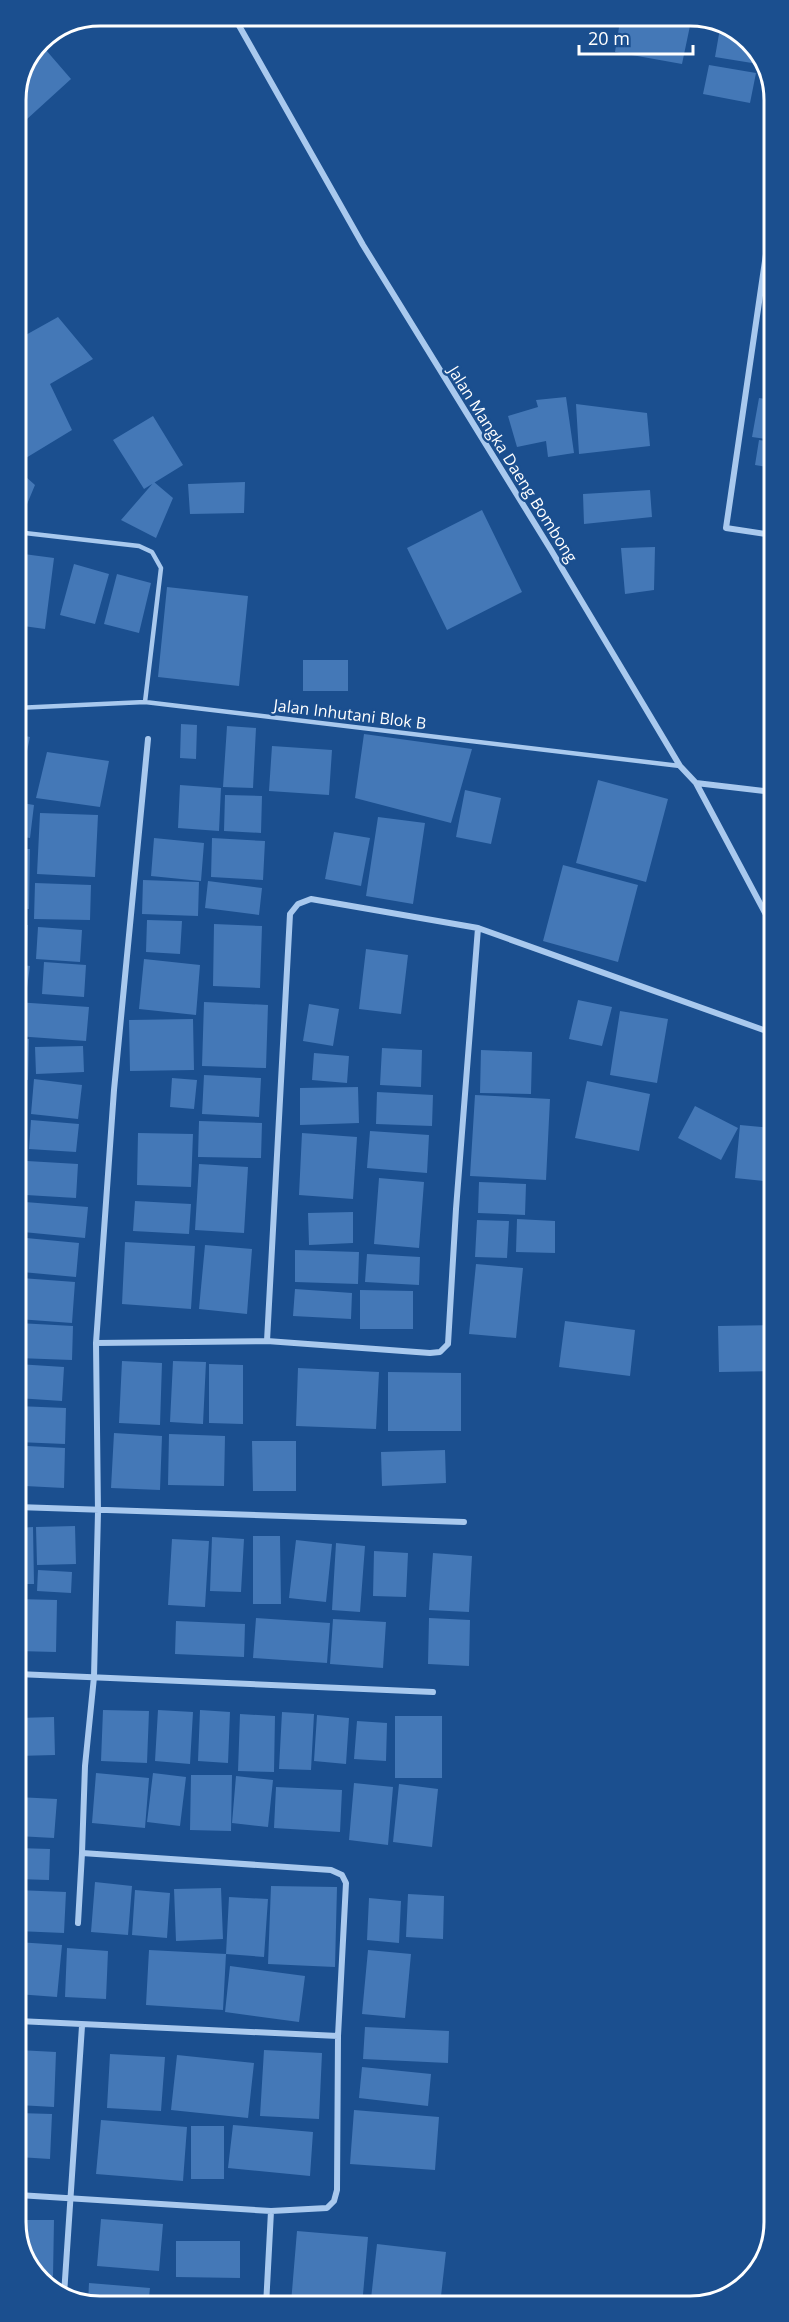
<svg xmlns="http://www.w3.org/2000/svg" width="789" height="2322" font-family="'Open Sans',sans-serif">
  <rect width="100%" height="100%" fill="#1b4f8f"/>
  <path fill="#4478b7" d="M621 15H659L691 21 682 64 615 52Z
    M719 34 747 39 754 51 752 63 715 57Z
    M39 42 71 79 15 130V94Z
    M709 65 756 73 750 103 703 94Z
    M58 317 93 359 50 384 72 430 16 464 15 341Z
    M770 361H772V396L764 394Z
    M566 397 574 453 548 457 546 441 517 447 508 416 538 407 536 400Z
    M759 398 772 400V440L752 437Z
    M576 404 647 413 650 446 579 454Z
    M153 416 183 465 144 489 113 440Z
    M759 440 772 442V468L755 465Z
    M16 468 35 485 25 509 16 508Z
    M154 482 173 498 156 538 121 520Z
    M245 482 244 513 190 514 188 484Z
    M650 490 652 517 584 524 583 494Z
    M482 510 522 592 447 630 407 548Z
    M655 547 654 590 625 594 621 548Z
    M16 553 54 558 45 629 16 625Z
    M74 564 109 574 95 624 60 615Z
    M117 574 151 583 139 633 104 624Z
    M167 587 248 596 239 686 158 677Z
    M303 660H348V691H303Z
    M181 724 197 725 196 759 180 758Z
    M227 726 256 728 253 788 223 787Z
    M16 734 30 737 19 789 16 788Z
    M364 734 472 749 451 823 355 798Z
    M272 746 332 750 329 795 269 791Z
    M47 752 109 761 100 807 36 798Z
    M598 780 668 799 646 882 576 863Z
    M180 785 221 788 219 831 178 828Z
    M465 790 501 798 491 844 456 837Z
    M225 795 262 796 261 833 224 831Z
    M16 802 34 805 30 838 16 836Z
    M40 813 98 815 95 877 37 874Z
    M378 817 425 823 413 904 366 896Z
    M334 832 370 838 361 886 325 879Z
    M154 838 204 843 201 881 151 876Z
    M212 838 265 841 263 880 211 877Z
    M16 849H30L29 909H16Z
    M563 865 638 885 618 962 543 941Z
    M143 880 199 882 198 916 142 914Z
    M208 881 262 888 259 915 205 908Z
    M35 883 91 885 90 920 34 919Z
    M147 920 182 921 180 954 146 952Z
    M214 924 262 926 260 988 213 986Z
    M16 925H28L27 955H16Z
    M38 927 82 930 80 962 36 959Z
    M366 949 408 955 401 1014 359 1009Z
    M144 959 200 965 196 1015 139 1009Z
    M44 962 86 965 84 997 42 994Z
    M16 964 30 966 26 995 16 994Z
    M578 1000 612 1007 602 1046 569 1039Z
    M16 1002 89 1007 86 1041 16 1036Z
    M204 1002 268 1005 266 1068 202 1066Z
    M309 1004 339 1009 333 1046 303 1041Z
    M620 1011 668 1019 657 1083 610 1075Z
    M193 1019 194 1070 130 1071 129 1020Z
    M16 1039H29L28 1080 16 1079Z
    M83 1046 84 1072 36 1074 35 1047Z
    M382 1048 422 1050 421 1087 380 1085Z
    M481 1050 532 1052 531 1094 480 1093Z
    M314 1053 349 1056 347 1083 312 1080Z
    M204 1075 261 1078 259 1117 202 1114Z
    M172 1078 197 1080 194 1109 170 1107Z
    M34 1079 82 1085 78 1119 31 1114Z
    M587 1081 650 1094 639 1151 575 1138Z
    M358 1087 359 1123 300 1125V1088Z
    M377 1092 433 1095 432 1126 376 1124Z
    M475 1095 550 1099 546 1180 470 1176Z
    M695 1106 738 1128 721 1160 678 1138Z
    M31 1120 79 1124 76 1152 29 1149Z
    M199 1121 262 1123 261 1158 198 1157Z
    M740 1125 773 1128V1182L735 1178Z
    M370 1131 429 1135 427 1173 367 1168Z
    M138 1133 193 1134 191 1187 137 1185Z
    M302 1133 357 1137 353 1199 299 1195Z
    M27 1161 78 1164 76 1198 26 1195Z
    M199 1164 248 1167 244 1233 195 1230Z
    M379 1178 424 1182 419 1248 374 1244Z
    M479 1182 526 1184 525 1215 478 1213Z
    M135 1201 191 1204 189 1234 133 1231Z
    M25 1202 88 1207 85 1238 23 1232Z
    M353 1212V1243L309 1245 308 1213Z
    M517 1219 555 1221V1253L516 1252Z
    M477 1220 509 1221 507 1258 475 1257Z
    M26 1238 79 1243 76 1277 22 1272Z
    M125 1242 195 1246 191 1309 122 1304Z
    M205 1245 252 1249 247 1314 199 1309Z
    M295 1250 359 1252 358 1284 295 1282Z
    M367 1254 420 1257 419 1285 365 1282Z
    M476 1264 523 1268 516 1338 469 1334Z
    M21 1278 75 1282 72 1323 18 1319Z
    M295 1289 352 1293 351 1319 293 1316Z
    M360 1290 413 1291V1329H360Z
    M565 1321 635 1330 630 1376 559 1367Z
    M18 1323 73 1326 72 1360 17 1358Z
    M773 1325V1371L719 1372 718 1326Z
    M122 1361 162 1363 160 1425 119 1423Z
    M173 1361 206 1362 203 1424 170 1422Z
    M17 1364 64 1367 62 1401 17 1398Z
    M209 1364 243 1365V1424L209 1423Z
    M298 1368 379 1372 376 1429 296 1426Z
    M388 1372 461 1373V1431H388Z
    M17 1406 66 1408 65 1444 17 1442Z
    M114 1433 162 1436 160 1490 111 1488Z
    M169 1434 225 1436 224 1486 168 1485Z
    M252 1441H296V1491H253Z
    M27 1446 65 1448 64 1488 25 1486Z
    M445 1450 446 1483 382 1486 381 1452Z
    M75 1526 76 1564 37 1565 36 1527Z
    M33 1527 34 1584H17V1528Z
    M253 1536H280L281 1604H253Z
    M212 1537 244 1539 241 1592 210 1591Z
    M172 1539 209 1541 205 1607 168 1605Z
    M296 1540 332 1544 326 1602 289 1598Z
    M336 1543 365 1546 360 1612 332 1610Z
    M374 1551 408 1553 406 1597 373 1596Z
    M433 1553 472 1556 469 1612 429 1610Z
    M38 1570 72 1572 71 1593 37 1591Z
    M17 1599 57 1600 56 1652 17 1651Z
    M256 1618 330 1623 327 1663 253 1658Z
    M429 1618 470 1620 469 1666 428 1664Z
    M333 1619 386 1622 383 1668 330 1664Z
    M176 1621 245 1624 244 1657 175 1654Z
    M103 1710 149 1711 147 1763 101 1761Z
    M158 1710 193 1712 190 1764 155 1761Z
    M200 1710 230 1712 228 1763 198 1761Z
    M282 1712 314 1714 311 1770 279 1769Z
    M240 1714 275 1716 274 1772 238 1771Z
    M317 1715 349 1718 346 1764 314 1761Z
    M395 1716H442V1778H395Z
    M54 1717 55 1755 17 1756V1718Z
    M357 1721 387 1723 386 1761 354 1759Z
    M96 1773 149 1778 145 1828 92 1823Z
    M153 1773 186 1777 180 1826 147 1822Z
    M191 1775H232L231 1831 190 1830Z
    M236 1776 273 1780 268 1827 232 1823Z
    M354 1783 393 1787 388 1845 349 1840Z
    M399 1784 438 1789 432 1847 393 1842Z
    M276 1787 342 1790 340 1832 274 1828Z
    M17 1797 57 1799 54 1838 17 1836Z
    M17 1848 50 1849 49 1880 17 1879Z
    M95 1882 132 1886 128 1935 91 1932Z
    M271 1886 337 1887 335 1967 268 1964Z
    M221 1888 223 1939 176 1941 174 1889Z
    M17 1890 66 1892 64 1933 17 1931Z
    M135 1890 170 1893 167 1938 132 1935Z
    M408 1894 444 1896 443 1939 406 1937Z
    M229 1897 268 1899 264 1957 226 1954Z
    M369 1898 401 1901 399 1943 367 1940Z
    M17 1942 62 1945 57 1997 17 1994Z
    M67 1948 108 1951 106 1999 65 1997Z
    M149 1950 226 1954 223 2010 146 2005Z
    M368 1950 411 1954 405 2018 362 2014Z
    M230 1966 305 1976 299 2022 225 2012Z
    M365 2027 449 2031 448 2063 363 2059Z
    M18 2050 56 2052 54 2107 18 2105Z
    M264 2050 322 2053 319 2119 260 2116Z
    M110 2054 165 2057 161 2111 107 2108Z
    M177 2055 254 2063 248 2118 171 2110Z
    M362 2067 431 2074 428 2106 359 2098Z
    M354 2110 439 2117 435 2170 350 2164Z
    M18 2113 52 2114 50 2159 18 2157Z
    M101 2120 187 2127 183 2181 96 2174Z
    M233 2125 313 2132 310 2176 228 2168Z
    M191 2126H224V2179H191Z
    M101 2219 163 2224 159 2271 97 2266Z
    M18 2220H54L53 2276H38L18 2244Z
    M297 2231 368 2237 362 2306H322L291 2303Z
    M176 2241H240V2278L176 2277Z
    M377 2244 446 2252 440 2305 371 2299Z
    M89 2283 150 2288 148 2307H93L88 2304Z"/>
  <g fill="none" stroke-linecap="round" stroke-linejoin="round">
    <path stroke="#a9c9ee" stroke-width="4.5" d="M16 532 139 546 152 552 161 568 145 702
      M16 708 145 702 680 766"/>
    <path stroke="#a9c9ee" stroke-width="6" d="M233 15 363 245 551 550 680 766 696 783 772 926
      M771 220 726 528 772 535
      M696 783 772 792
      M267 1341 430 1353 440 1352 448 1344 456 1209 478 928
      M96 1343 267 1341 290 914 298 904 311 899 478 928 772 1033
      M17 1507 464 1522
      M17 1674 433 1692
      M78 1923 82 1853
      M18 2021 338 2036
      M18 2195 271 2211 327 2208 334 2201 337 2190 338 2036 346 1883 342 1875 331 1870 82 1853 85 1766 94 1677 98 1512 96 1343 114 1090 148 739
      M64 2295 82 2026
      M266 2306 271 2211"/>
  </g>
  <g text-anchor="middle" stroke-width="5" stroke-linejoin="round" paint-order="stroke">
    <g font-size="16" fill="#fff" stroke="#1b4f8f">
      <text transform="translate(513 464) rotate(58)" y="6">Jalan Mangka Daeng Bombong</text>
      <text transform="translate(350 714) rotate(7)" y="6">Jalan Inhutani Blok B</text>
    </g>
  </g>
  <path d="M0 0H789V2322H0ZM100 26H690A74 74 0 0 1 764 100V2222A74 74 0 0 1 690 2296H100A74 74 0 0 1 26 2222V100A74 74 0 0 1 100 26Z" fill="#1b4f8f" fill-rule="evenodd"/>
  <path fill="none" stroke="#fff" stroke-width="3" d="M100 26H690A74 74 0 0 1 764 100V2222A74 74 0 0 1 690 2296H100A74 74 0 0 1 26 2222V100A74 74 0 0 1 100 26Z"/>
  <path d="M579 45v9h114v-9" fill="none" stroke="#ffffff" stroke-width="3"/>
  <text x="588" y="45" font-size="18" fill="#ffffff" stroke="#1b4f8f" stroke-width="4.5" paint-order="stroke">20 m</text>
</svg>
